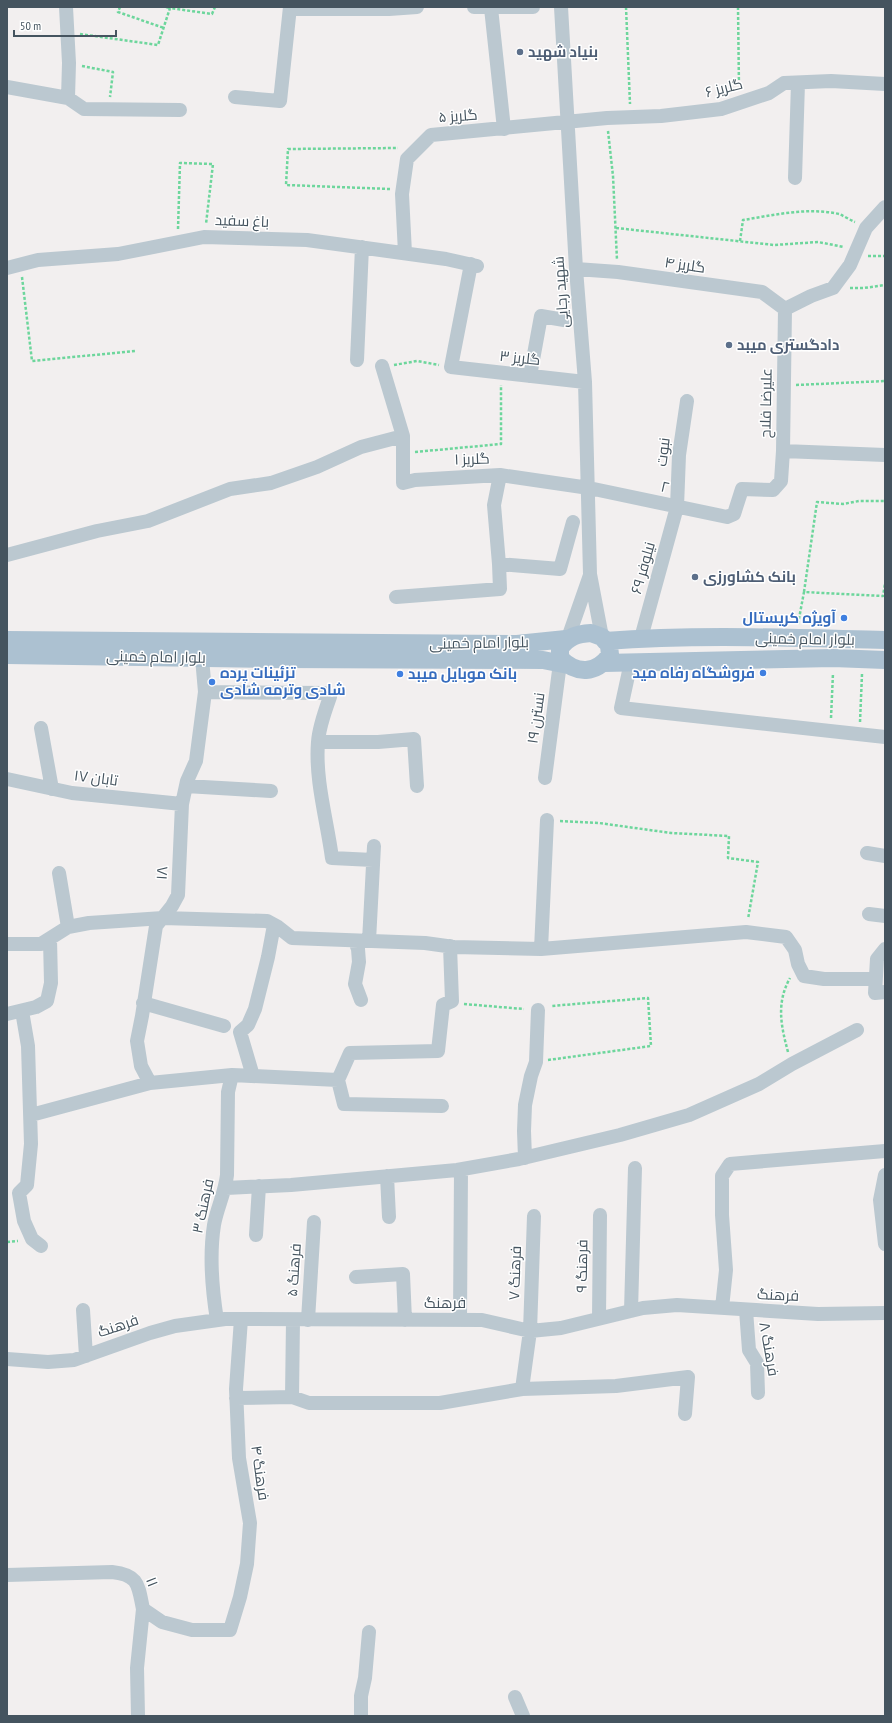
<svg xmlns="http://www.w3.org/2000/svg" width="892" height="1723" font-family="'PT Sans Narrow',Cairo,sans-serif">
  <rect width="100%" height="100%" fill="#f2efef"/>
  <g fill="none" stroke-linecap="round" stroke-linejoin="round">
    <path stroke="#6dd69c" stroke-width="2.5" stroke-dasharray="3 2" stroke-linecap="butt" d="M120 7 118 12 164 28
      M166 7 170 8
      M626 7 630 104
      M738 7 739 89
      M80 34 158 45 170 8 212 14 215 7
      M82 66 113 72 110 97
      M608 131 613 176 617 260
      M390 189 286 185 288 149 398 148
      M616 228 774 245 818 242 844 247
      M178 229 180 163 213 164 206 224
      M740 241 743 220C774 215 807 207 839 214 844 216 850 220 855 222
      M868 256H885
      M22 277 32 361 135 351
      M850 288H864L885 285
      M394 365 417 361 439 365
      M796 385 885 381
      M415 452 501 444V385
      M804 592 817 502 843 504 859 501H885
      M798 624 804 592 883 596 885 584
      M831 718 833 673
      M860 722 862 674
      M560 821 599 823 671 833 729 836 728 858 758 862 748 919
      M464 1004 524 1009
      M788 1052C781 1026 776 1003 790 978
      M548 1060 651 1046 648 998 551 1006
      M7 1242 18 1241"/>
    <path stroke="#bbc8d0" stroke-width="14" d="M66 7 69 63 68 98
      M474 7H533
      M561 7 576 269 585 382 590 574 602 637
      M491 8 504 129
      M290 9H389L417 7
      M7 87 68 98 84 109 180 110
      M235 97 280 101 290 7
      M795 178 798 83
      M405 253 402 194 407 159 431 135 607 118 661 116 721 109 769 93 784 83 831 81 885 84
      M471 264 451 367 585 382
      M7 268 38 260 118 254 204 237 307 240 446 259 477 266
      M576 269 618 272 762 292 785 309
      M785 309 811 296 833 288 850 265 866 228 885 207
      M357 360 362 247
      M382 366 403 436V483L415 480 500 475 589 488 727 517 734 514 742 489 773 490 781 481 783 451 885 455
      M530 376 541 316 564 320
      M783 451 785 309
      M7 555 97 531 148 521 230 489 271 483 317 467 361 447 403 436
      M499 564 560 569 573 522
      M396 597 500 589 499 564 494 505 500 475
      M568 638 590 575
      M641 638 677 507 679 455 687 401
      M631 662 621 708 885 737
      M205 692 324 693 330 697C325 711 319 727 318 742 315 781 327 820 332 858L373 860
      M41 728 52 789
      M318 742H378L414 739 417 786
      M545 778 560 663
      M7 779 72 793 182 804
      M186 786 271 791
      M867 853 885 856
      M59 873 68 927
      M869 914 885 916
      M355 941 358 949 359 962 355 984 361 1000
      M369 941 374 846
      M7 944H41L68 927 89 923 163 918 267 921 278 927 292 938 425 943 454 947 541 949 746 932 786 937 795 950 798 964 804 976 824 979H875
      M541 949 547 820
      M885 949 877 959 875 993 885 992
      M143 1003 224 1026
      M22 1011 28 1046 31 1144 27 1185 19 1193 24 1221 32 1239 41 1246
      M7 1014 36 1007 47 1001 51 983 50 939
      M253 1076 240 1032 248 1025 255 1009 268 957 274 925
      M338 1080 344 1104 442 1106
      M150 1083 141 1066 137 1041 142 1016 156 926 172 906 178 895 182 804 187 781 196 761 205 692 202 658
      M31 1115 150 1083 232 1075 338 1080 350 1053 438 1051 443 1005 452 1001 450 946
      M525 1158 524 1131 525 1105 531 1076 536 1062 538 1010
      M885 1175 880 1200 885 1244
      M387 1176 389 1217
      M226 1188 291 1185 457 1170 519 1159 620 1135 689 1115 759 1084 792 1064 857 1030
      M256 1235 259 1186
      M356 1277 403 1274 405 1320
      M722 1308 726 1270 722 1215V1176L730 1164 885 1151
      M83 1310 86 1356
      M746 1310 749 1350 757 1363 758 1393
      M631 1311 635 1168
      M599 1318 600 1215
      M217 1320C212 1289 209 1257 214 1225 217 1208 225 1193 227 1175L228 1092 232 1075
      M308 1320 314 1222
      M460 1320 461 1170
      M7 1359 48 1362 74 1360 150 1333 175 1326 225 1319 482 1320 530 1331 561 1328 643 1308 677 1305 818 1314 885 1313
      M522 1389 616 1386 688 1377 685 1414
      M292 1397 293 1320
      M236 1398 292 1397 309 1403H440L522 1389 530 1331 534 1216
      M7 1575 112 1572C139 1575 138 1585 143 1609L162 1622 192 1630H230L240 1597 247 1564 250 1523 239 1458 236 1389 241 1319
      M515 1697 523 1716
      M138 1716 137 1668 143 1609
      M361 1716V1696L365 1678 369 1632"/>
    <path stroke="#acc1d1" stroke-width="18" d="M591 633 602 637 609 645 610 655C596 674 577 675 560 658V648C569 636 577 634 591 633Z
      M7 640 517 644 566 639
      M605 641C698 634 792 638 885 640
      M7 655 278 659 543 660 568 665
      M604 663 833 658 885 660"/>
  </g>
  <g fill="#5c6f8a" stroke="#fff" stroke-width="1.5">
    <circle cx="520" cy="52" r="4"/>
    <circle cx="729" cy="345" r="4"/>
    <circle cx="695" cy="577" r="4"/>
  </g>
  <g fill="#3f7fe0" stroke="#fff" stroke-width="1.5">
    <circle cx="844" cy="618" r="4"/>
    <circle cx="763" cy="673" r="4"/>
    <circle cx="400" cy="674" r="4"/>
    <circle cx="212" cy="682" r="4"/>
  </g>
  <g text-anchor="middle" stroke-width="3" stroke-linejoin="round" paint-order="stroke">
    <g font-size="15" font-weight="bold" fill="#4e5e75" stroke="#fff" text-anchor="start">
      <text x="528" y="57">بنیاد شهید</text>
      <text x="737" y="350">دادگستری میبد</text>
      <text x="703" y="582">بانک کشاورزی</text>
    </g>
    <g font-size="15" fill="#45545f" stroke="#fff">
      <text transform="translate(724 88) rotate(-14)" y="5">گلریز ۶</text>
      <text transform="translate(458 116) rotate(-4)" y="5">گلریز ۵</text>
      <text transform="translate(242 221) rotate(2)" y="5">باغ سفید</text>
      <text transform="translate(685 265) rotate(8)" y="5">گلریز ۴</text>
      <text transform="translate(561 292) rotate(-94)" y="5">شهید رجایی</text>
      <text transform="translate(520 358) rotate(6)" y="5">گلریز ۳</text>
      <text transform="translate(766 403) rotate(-89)" y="5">علیرضا فلاح</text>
      <text transform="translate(663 452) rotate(-83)" y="5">نبوت</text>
      <text transform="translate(472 459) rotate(-2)" y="5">گلریز ۱</text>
      <text transform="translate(665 487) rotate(13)" y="5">۲</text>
      <text transform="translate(643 568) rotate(-74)" y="5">نیلوفر ۶۹</text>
      <text transform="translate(805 639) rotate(1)" y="5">بلوار امام خمینی</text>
      <text transform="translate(479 643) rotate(-1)" y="5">بلوار امام خمینی</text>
      <text transform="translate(156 657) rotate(1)" y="5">بلوار امام خمینی</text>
      <text transform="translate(536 718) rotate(-82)" y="5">نسترن ۱۹</text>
      <text transform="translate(96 778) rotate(7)" y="5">تابان ۱۷</text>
      <text transform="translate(162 873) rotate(-86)" y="5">۱۸</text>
      <text transform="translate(203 1206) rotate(-78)" y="5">فرهنگ ۳</text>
      <text transform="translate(582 1266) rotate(-89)" y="5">فرهنگ ۹</text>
      <text transform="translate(294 1270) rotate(-86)" y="5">فرهنگ ۵</text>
      <text transform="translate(515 1273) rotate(-88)" y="5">فرهنگ ۷</text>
      <text transform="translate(778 1295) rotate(3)" y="5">فرهنگ</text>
      <text x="445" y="1308">فرهنگ</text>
      <text transform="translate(118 1326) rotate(-19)" y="5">فرهنگ</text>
      <text transform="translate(769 1349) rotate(80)" y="5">فرهنگ ۸</text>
      <text transform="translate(260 1473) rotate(82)" y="5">فرهنگ ۴</text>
      <text transform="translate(152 1582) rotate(68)" y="5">۱۱</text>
    </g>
    <g font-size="15" font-weight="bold" fill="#366cbe" stroke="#fff" text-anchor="end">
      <text x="836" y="623">آویژه کریستال</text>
      <text x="220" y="678" text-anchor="start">تزئینات پرده<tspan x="220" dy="17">شادی وترمه شادی</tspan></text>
      <text x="755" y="678">فروشگاه رفاه مید</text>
      <text x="408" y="679" text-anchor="start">بانک موبایل میبد</text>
    </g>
  </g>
  <rect width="892" height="1723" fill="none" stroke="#45545f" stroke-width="16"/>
  <path d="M14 30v6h102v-6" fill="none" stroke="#45545f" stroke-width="2"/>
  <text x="20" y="30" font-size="12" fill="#45545f" stroke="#ffffff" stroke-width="3" paint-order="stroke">50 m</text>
</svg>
